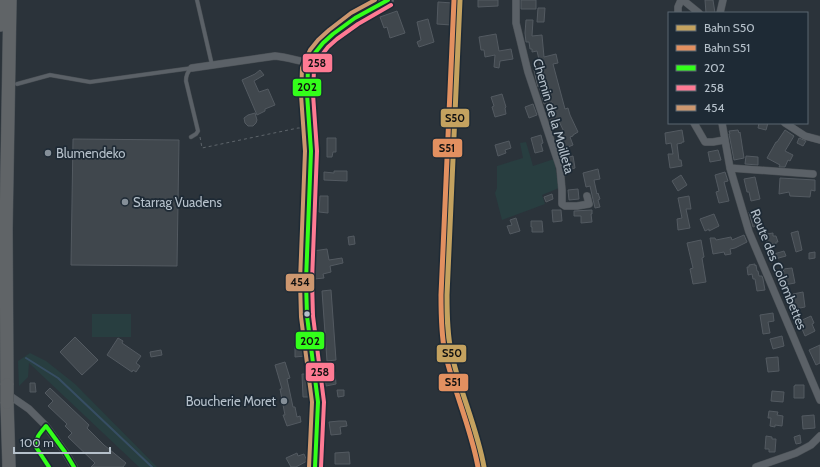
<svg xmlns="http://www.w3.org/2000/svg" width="820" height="467" font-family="Cabin,sans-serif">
  <rect width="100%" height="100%" fill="#2b333a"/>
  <path fill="#283e40" d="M526 142 533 166 554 159 559 188 542 195 545 204 502 220 495 193 497 188V166L523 158 520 143Z
    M92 314H131V337H92Z
    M30 353 46 361 75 384 157 467H139L29 363 28 377 19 386 18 361Z"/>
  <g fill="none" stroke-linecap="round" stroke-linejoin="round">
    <path stroke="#374e63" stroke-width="2" d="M26 358 58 378 152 467"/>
  </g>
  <path fill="#40474d" stroke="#535a61" d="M478 0H498V6L478 7Z
    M521 0H536V9H521Z
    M705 0H713L715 13H706Z
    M438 2 453 3 451 25 437 24Z
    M538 8H545L544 22H537Z
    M397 11 405 33 390 38 387 27 384 28 380 17Z
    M428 19 434 42 419 47 417 42 421 40 417 22Z
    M526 20H533L532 36 542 35 544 57 556 54 558 63 553 64 565 109 568 108 570 115 578 132 573 135V136L570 137 573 145 563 149 557 139 559 138 557 135 564 132 558 119 551 122 549 116 556 114 552 102 544 104 539 86 538 87 537 84 534 70 541 68 537 51 532 52V49H530L529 42H526L525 33Z
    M496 34 499 51 511 49 513 59 500 61 499 68 494 67 495 55 485 57 484 50H481L479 37Z
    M260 70 264 75 254 81 259 92 268 89 275 105 265 109V111L257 115 242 80 255 74Z
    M502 94 506 107 505 108 506 114 495 117 492 107 494 106 491 97Z
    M533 104 537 115 529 118 525 107Z
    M255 113 257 120 256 123 253 126H248L245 123 244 118 248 115Z
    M759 123H768L766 130 758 128Z
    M682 130 684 142H682V143L677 144 679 160H681L682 166 670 168 668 154H673L671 143 666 144 665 133Z
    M738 130 739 133 740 132 744 158 734 160 729 134H730L729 131Z
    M785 130 794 136 785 151 793 155 790 161 788 160 785 167H779L780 165 767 158 776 142H777Z
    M541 135 543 143 541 144 543 151 535 153 531 138Z
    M327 138H336V152H333L332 157H327Z
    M799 138 806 141 803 146 797 143Z
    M73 139 179 140 177 266 71 265Z
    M509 141 511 148 505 150 506 153 498 156 495 145Z
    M718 150 721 160 710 162 708 152Z
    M573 156 575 168 568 170V167L567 168 565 158Z
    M746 156 758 157V165L745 164Z
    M598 169 600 179 594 180 597 194 598 193 600 199 598 200 600 207 595 208 590 186 586 187 583 173Z
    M334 171H347V181L324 180V172L334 173Z
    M725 172 728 181 724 182 729 201 719 203 716 192 719 191 715 175Z
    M681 175 687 185 678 191 672 181Z
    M755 177 760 199 751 201 749 192H747L744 179Z
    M780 178 815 180V191L811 190 810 197 790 196 789 192 779 194Z
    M578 189 579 199 569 200 568 190Z
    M552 194 553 199 546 202 544 197Z
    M320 196H328V213L319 212Z
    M689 196 691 209H686L690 228 678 230 677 219 682 218 678 198Z
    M757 209 762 224 753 227 749 212Z
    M552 210H561L562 221 553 222Z
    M592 210V214H591L592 222 581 223V216H574V211Z
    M714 214 719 226 709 231V229L705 231 700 219Z
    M516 218 520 231 510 234 507 226 512 225 510 220Z
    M531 221H542L543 232H532V227H531Z
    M798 231 802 250 796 252 791 233Z
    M773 233V236H776L778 242H776V244H767L766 238H768L767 234Z
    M744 235 747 242 735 248 730 249 731 254 725 255 724 252 713 254 710 238H715L716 240 731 237 732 240Z
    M354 236 355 244 349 245 348 237Z
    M701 240 704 257 702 258 706 282 693 284 690 269 693 268 687 243Z
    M327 249 329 260 342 258 343 263 330 266 331 272 323 274 324 278 314 279 313 271V260H314L313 251Z
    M784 251 786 256 775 259 774 254Z
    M815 252V258L809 259V253Z
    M755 264V266L756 265 757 271H758L759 276H762L763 279 765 290 757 291 755 279H753L752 274 748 275 747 267H749V265Z
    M792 268 795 283 784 285 782 272H784L783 269Z
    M331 290 336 360 327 361 322 291Z
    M803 292 805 307 795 309 792 297 794 296 793 294Z
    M773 313 774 321 768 322 770 333 763 334 760 315Z
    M811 316 814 323 812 324 815 331 805 336 800 324H801L800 321Z
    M782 336 784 346 773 349 770 339Z
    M75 337 98 360 82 375 60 352Z
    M118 338 123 341 122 343 141 356 136 363 140 366 136 372 133 370 132 372 107 355Z
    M304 345 305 356 295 357V346Z
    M820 345V363L816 365 809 350Z
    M161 350 162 355 151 357 150 352Z
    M778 357 779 371 768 372 766 358Z
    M285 362 290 378 287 379 293 407H295L297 417 300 416 301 422 287 426 283 415H285L284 410 280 389H282L275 365Z
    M335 372 336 384 326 386 325 373Z
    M302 374H308L311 397H303Z
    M30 383H35L36 392H30Z
    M795 385H804V398H794V386H795Z
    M50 388 89 425 87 428 104 445 126 463 123 467H91L95 463 68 437 72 433 65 426 67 424 48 406 53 401 45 393Z
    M337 390H344V396L338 397Z
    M772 391 784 392 783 402 771 401Z
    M769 411 778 412 777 415 783 416 782 426 775 425V427L770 426 771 418H768Z
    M814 415 815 428 803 429 802 416Z
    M339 421H346L347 426 340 427 341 434 331 435 329 422Z
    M800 435 801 443 796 444 794 437Z
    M766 436 772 437V439H776L775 452H769V449H765Z
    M349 452 350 464H335V453Z
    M297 453 298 456 304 454 307 461 296 467H291L286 458Z"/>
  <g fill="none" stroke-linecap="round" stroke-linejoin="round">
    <g stroke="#494f54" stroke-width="4.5">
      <path id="lane" d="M197 0 212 65
        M17 84 50 75 90 82 192 68
        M191 137 196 134 198 131 186 81C186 75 187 72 191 69
        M46 426C40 433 34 438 36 447L49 467"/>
    </g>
    <g stroke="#494f54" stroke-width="8">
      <path id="street" d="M516 0V23L528 72 560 168 562 190V204L565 206H577L589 204 587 196
        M683 0 699 13
        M678 13V7L681 0
        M720 13 723 0
        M192 68 275 56C287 57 298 61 310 63
        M694 123 705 142H713L724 140
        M722 123 730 168 749 232 820 400
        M785 123 805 136 820 140
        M730 168 813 174
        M0 389 29 409 46 426 65 452 74 467
        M756 467 796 453 811 445 820 436"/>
    </g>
    <g stroke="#495057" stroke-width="12">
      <path id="primary" d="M315 467C314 447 318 427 318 407 318 393 316 381 314 368 311 345 307 322 306 299 304 250 311 200 311 151 311 126 305 101 308 75 308 71 308 67 310 64 321 34 362 14 388 0"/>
    </g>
    <g stroke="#484f55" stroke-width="14">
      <path id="highway" d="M0 25 1 0
        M7 385 6 229 10 0
        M7 402 9 467"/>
    </g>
    <path stroke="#5e656b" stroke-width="1" stroke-dasharray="3 3" stroke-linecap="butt" d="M200 137 202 148 298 128H302"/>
    <use href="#lane" stroke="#5b6167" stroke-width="3.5"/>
    <use href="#street" stroke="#5b6167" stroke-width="7"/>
    <use href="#primary" stroke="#5d6369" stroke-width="11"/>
    <use href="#highway" stroke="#606467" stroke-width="13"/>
    <g stroke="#484f55" stroke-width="14" stroke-linecap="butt">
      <path id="highway-bridge" d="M7 385V402"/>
    </g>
    <use href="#highway-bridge" stroke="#606467" stroke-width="13"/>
    <g stroke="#1e2a35" stroke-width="7">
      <path id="bus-1" d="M49 467 36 447C35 438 40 433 46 426L65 452 74 467
        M315 467 318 402 307 316 306 281 311 151 307 94 308 69 315 53 323 43 333 34 355 18 388 0"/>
    </g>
    <g stroke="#1e2a35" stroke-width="7">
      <path id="bus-2" d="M321 467 324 402 313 316 312 281 317 151 313 94 314 70 321 56 328 47 337 39 358 24 391 5"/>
    </g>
    <g stroke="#1e2a35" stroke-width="7">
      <path id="bus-3" d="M309 467 312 402 301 317 300 281 305 151 301 95 302 68 304 63 310 50 318 40 329 30 351 13 375 0"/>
    </g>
    <use href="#bus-1" stroke="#33ff1a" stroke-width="4"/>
    <use href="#bus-2" stroke="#fe7a93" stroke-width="4"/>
    <use href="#bus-3" stroke="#cd976f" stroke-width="4"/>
    <g stroke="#1e2a35" stroke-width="8">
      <path id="rail-1" d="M460 0 447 295C447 314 447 332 451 351 459 390 477 427 484 467"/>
    </g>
    <g stroke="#1e2a35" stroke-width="8">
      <path id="rail-2" d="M454 0 441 295C441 314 441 334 445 353 454 391 471 428 478 467"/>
    </g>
    <use href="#rail-1" stroke="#c4a25f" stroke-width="5"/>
    <use href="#rail-2" stroke="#e29060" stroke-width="5"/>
  </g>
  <g fill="#858f98" stroke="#1e2a35" stroke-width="1.5">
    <circle cx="48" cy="153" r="4"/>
    <circle cx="125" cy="202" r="4"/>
    <circle cx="284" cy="401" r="4"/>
  </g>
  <circle fill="#b5c0ca" stroke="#1e2a35" stroke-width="1.5" cx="307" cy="314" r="3.5"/>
  <g text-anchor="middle" stroke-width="3.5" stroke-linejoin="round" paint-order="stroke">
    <g font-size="13" fill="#b5c0ca" stroke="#1e2a35">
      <text transform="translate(554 116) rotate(74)" y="5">Chemin de la Moilleta</text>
      <text transform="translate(779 269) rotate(68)" y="5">Route des Colombettes</text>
    </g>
    <g font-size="13" fill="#b5c0ca" stroke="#1e2a35" text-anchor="start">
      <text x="56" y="158">Blumendeko</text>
      <text x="133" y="207">Starrag Vuadens</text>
      <text x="276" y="406" text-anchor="end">Boucherie Moret</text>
    </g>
  </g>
  <g stroke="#1e2a35" stroke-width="1.5">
    <rect x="302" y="53" width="31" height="20" rx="4" fill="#fe7a93"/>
    <rect x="292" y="78" width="30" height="19" rx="4" fill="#33ff1a"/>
    <rect x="440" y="108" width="30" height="20" rx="4" fill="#c4a25f"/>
    <rect x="432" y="138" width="31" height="20" rx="4" fill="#e29060"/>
    <rect x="285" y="273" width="30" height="19" rx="4" fill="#cd976f"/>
    <rect x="295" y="331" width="30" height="19" rx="4" fill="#33ff1a"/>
    <rect x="436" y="344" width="31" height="19" rx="4" fill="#c4a25f"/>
    <rect x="305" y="362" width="30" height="20" rx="4" fill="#fe7a93"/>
    <rect x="438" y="373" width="31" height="19" rx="4" fill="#e29060"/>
  </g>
  <g font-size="11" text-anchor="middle" font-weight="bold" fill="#111">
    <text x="317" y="67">258</text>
    <text x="307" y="91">202</text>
    <text x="455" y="122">S50</text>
    <text x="447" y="152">S51</text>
    <text x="300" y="286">454</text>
    <text x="310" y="345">202</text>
    <text x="452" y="357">S50</text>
    <text x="320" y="376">258</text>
    <text x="453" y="386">S51</text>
  </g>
  <rect x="668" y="12" width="140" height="112" fill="#1e2a35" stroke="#5a6671"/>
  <rect x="676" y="25" width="20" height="6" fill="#c4a25f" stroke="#5a6671"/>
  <text x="704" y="32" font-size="12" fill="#b5c0ca">Bahn S50</text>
  <rect x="676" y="45" width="20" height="6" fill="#e29060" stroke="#5a6671"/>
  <text x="704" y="52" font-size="12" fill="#b5c0ca">Bahn S51</text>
  <rect x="676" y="65" width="20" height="6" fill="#33ff1a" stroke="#5a6671"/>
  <text x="704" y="72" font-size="12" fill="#b5c0ca">202</text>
  <rect x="676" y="85" width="20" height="6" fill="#fe7a93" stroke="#5a6671"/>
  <text x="704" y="92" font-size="12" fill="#b5c0ca">258</text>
  <rect x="676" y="105" width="20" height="6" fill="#cd976f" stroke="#5a6671"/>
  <text x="704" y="112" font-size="12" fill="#b5c0ca">454</text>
  <path d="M14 447v6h96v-6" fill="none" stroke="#b5c0ca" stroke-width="2"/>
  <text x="20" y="447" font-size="12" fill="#b5c0ca" stroke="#1e2a35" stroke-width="3" paint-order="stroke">100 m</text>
</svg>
